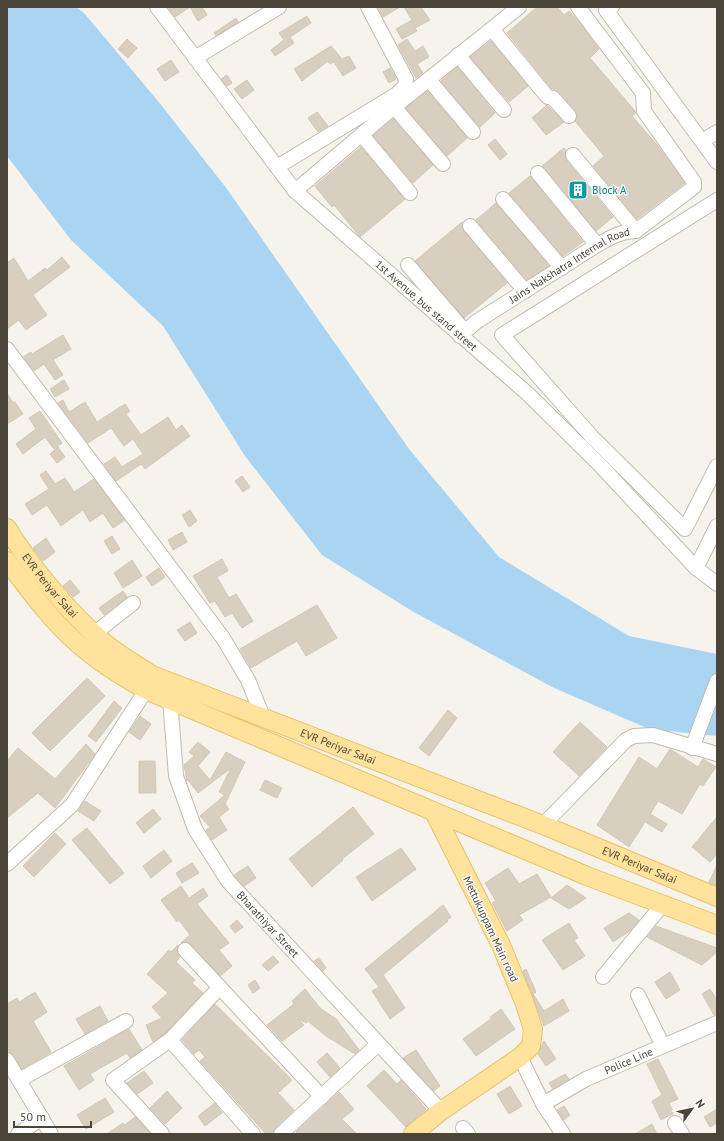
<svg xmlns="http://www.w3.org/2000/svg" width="724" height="1141" font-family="'PT Sans',sans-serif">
  <rect width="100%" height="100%" fill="#f6f3ec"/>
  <path fill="#a9d4f2" d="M7 7H76L84 13 158 101 227 189 409 449 499 557 629 636 717 654V736L649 729 552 687 412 611 322 555 245 456 163 326 71 240 7 156Z"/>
  <path fill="#d8cfc1" stroke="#d3c7b4" d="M168 7H202L207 15 198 21 190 7 175 17Z
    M378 7H400L383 17Z
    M404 7H421L430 20 415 28 417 31 402 39 396 29 412 20Z
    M537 7H557L564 15 569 11 579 22 599 49 590 58 635 111 636 113 632 116 658 146 685 183 637 219 593 166 604 156 575 121 577 115 575 110 559 92 551 88 507 33Z
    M307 16 311 23 290 37 294 43 275 56 271 50 284 40 279 33Z
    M236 18 238 22 216 36 214 33Z
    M127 39 137 48 128 58 118 49Z
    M407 39 415 51 423 46 429 57 417 64 423 73 416 78 398 45Z
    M491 41 528 86 509 102 470 57Z
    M331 46 342 59 349 56 356 68 343 76 334 62 330 64 328 61 302 81 294 69Z
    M171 60 179 72 165 81 157 69Z
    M457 67 495 113 480 127 441 81Z
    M390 68 396 79 389 83 383 72Z
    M227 75 232 83 227 86 221 79Z
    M247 80 254 90 242 99 234 89Z
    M427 91 467 138 447 156 406 108Z
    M547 105 564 122 546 135 532 118Z
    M317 112 328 126 318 132 308 118Z
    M393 119 433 165 413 183 373 136Z
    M495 139 507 154 500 160 488 145Z
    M361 147 405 199 360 237 334 205 332 207 315 186Z
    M564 148 566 150 565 156 566 160 613 217 596 231 542 166Z
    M530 176 583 242 563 256 509 193Z
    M496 203 549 266 527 280 476 220Z
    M462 222 464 231 507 283 464 318 415 261Z
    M62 257 70 267 33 295 47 315 26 330 19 320 7 329V263L14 258 28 281 45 268 47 270Z
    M63 335 71 349 53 360 63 375 55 380 44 364 34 371 23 357 31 352 32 354Z
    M64 380 69 389 55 397 50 389Z
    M7 393 13 403 15 402 23 414 7 424Z
    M63 400 69 412 85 402 97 422 125 404 130 411 126 414 141 435 168 417 176 430 182 425 190 436 145 469 141 464 116 481 104 464 115 457 122 467 143 454 133 439 124 446 111 428 88 443 58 403Z
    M40 411 62 443 54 449 45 437 23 454 16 444 36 429 29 418Z
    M58 447 65 457 57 463 50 454Z
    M46 471 55 484 65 478 74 492 94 479 125 520 113 528 103 513 90 522 83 510 61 526 47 505 32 515 25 504 49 489 40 475Z
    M242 476 250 487 243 492 235 481Z
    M190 510 197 521 189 527 182 515Z
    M182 532 187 542 173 550 168 540Z
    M112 536 120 549 112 554 104 541Z
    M46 538 55 552 43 561 33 548Z
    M222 559 228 571 217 577 229 598 236 594 253 621 242 628 232 613 225 617 215 601 210 603 193 576Z
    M132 560 142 576 123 588 114 573Z
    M159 568 165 577 152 586 146 577Z
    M70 580 80 592 73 597 63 586Z
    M123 591 127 597 104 615 99 608Z
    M317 605 337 638 306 656 297 641 251 668 240 649Z
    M190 622 197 633 185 641 177 630Z
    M87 678 105 696 50 751 32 733Z
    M114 701 122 708 96 742 88 736Z
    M448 710 457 718 429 756 419 748Z
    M140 716 151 724 140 740 129 732Z
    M580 722 607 747 579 776 553 752Z
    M198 742 210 752 198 766 210 780 226 752 245 762 225 804 229 809 219 817 227 830 212 840 206 830 210 827 200 816 225 795 219 792 231 768 198 793 188 780 187 781 184 765 194 756 189 752Z
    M86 744 95 754 55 808 38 793 7 818V761L18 748 55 779Z
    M670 749 698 767 703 759 716 767 703 786 700 784 682 814 658 801 650 814 667 824 662 832 645 822 629 847 597 825 639 757 657 769Z
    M139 761H155L156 793H139Z
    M265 780 282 788 277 798 260 790Z
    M85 801 101 811 94 821 78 811Z
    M353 807 374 834 342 859 343 860 312 887 289 859Z
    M153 809 161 819 144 833 136 823Z
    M717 817V854L710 862 692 847Z
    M87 828 124 873 110 884 72 840Z
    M55 833 66 844 34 877 23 866Z
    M401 848 416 869 372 901 356 877Z
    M164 850 172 861 151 878 143 866Z
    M192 863 199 873 182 883 176 873Z
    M717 865V886L709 882Z
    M248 866 256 878 244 886 234 875Z
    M508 868 519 884 537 874 551 897 519 915 523 920 507 931 492 903 496 901 485 883Z
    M567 885 586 898 569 909 551 898Z
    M181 886 189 898 203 888 208 896 197 904 229 943 219 950 232 966 220 976 191 944 187 942 181 943 190 935 179 920 177 922 161 900Z
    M443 905 451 917 447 920 448 921 383 975 405 1008 390 1019 372 991 379 987 365 969Z
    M629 913 639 920 631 930 613 942 604 928Z
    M237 920 243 927 235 933 230 926Z
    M569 923 578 938 574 940 585 956 563 970 542 940Z
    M656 926 717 948V952L702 965 647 937Z
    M178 945 177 952 180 957 176 962 195 980 192 983 203 993 164 1034 153 1042 146 1025 162 1018 152 1007 168 993 147 974 169 950 171 952Z
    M273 956 279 962 268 971 262 965Z
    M319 958 326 968 323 971 314 961Z
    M526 969 536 992 533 994 544 1011 563 999 569 1011 544 1026 523 971Z
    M670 972 680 990 666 999 655 982Z
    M255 980 260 988 253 993 248 985Z
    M305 989 320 1008 336 1019 359 1050 355 1054 326 1036 308 1021 306 1023 298 1019 304 1025 282 1041 267 1025 294 1004 292 1001Z
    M710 989 717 1000V1015H714L702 994Z
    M35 992 47 1012 33 1021 51 1052 22 1069 7 1048V1004L17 998 19 1002Z
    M215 1004 292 1080 278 1093 294 1110 275 1128 273 1134H266L200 1061 205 1057 199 1050 194 1054 182 1040Z
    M100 1006 108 1021 85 1034 76 1019Z
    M501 1009 515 1029 476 1056 463 1039 491 1019 490 1017Z
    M129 1029 142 1050 130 1058 127 1053 90 1074 94 1080 79 1090 64 1066Z
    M544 1041 556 1059 546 1066 538 1054Z
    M416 1050 440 1086 434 1091 403 1058Z
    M327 1053 340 1068 330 1077 317 1062Z
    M658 1059 678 1099 669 1103 674 1113 661 1120 652 1101 662 1095 647 1064Z
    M384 1070 397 1084 401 1080 426 1109 406 1127 367 1086Z
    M144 1071 153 1083 137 1094 127 1083Z
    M565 1074 569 1079 553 1089 549 1083Z
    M510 1086 522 1106 509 1114 497 1094Z
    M167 1091 182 1108 165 1124 150 1108Z
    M339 1092 354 1109 342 1119 357 1134H298L296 1132Z
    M105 1098 114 1112 86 1129 77 1115Z
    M215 1103 222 1113 205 1126 198 1116Z
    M564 1106 570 1115 564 1120 557 1110Z
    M717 1109V1123L710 1127 704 1117Z
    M135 1117 151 1134H107L123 1123 125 1125Z
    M652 1124 657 1134H635Z"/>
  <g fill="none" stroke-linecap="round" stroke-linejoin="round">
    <g stroke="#c2bbae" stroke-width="16">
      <g id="minor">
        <path id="s1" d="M157 7 295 191 528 394 600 465 696 568 717 584"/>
        <path d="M612 7 606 10 717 162"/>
        <path d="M492 29 545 94 548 97 553 98 569 116"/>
        <path d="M458 55 504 110"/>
        <path d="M195 58 279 7"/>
        <path d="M429 80 473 132"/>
        <path d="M394 107 443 164"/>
        <path d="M362 135 410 193"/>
        <path d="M702 141 717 132"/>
        <path d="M573 155 636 231"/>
        <path d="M277 167 397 94 405 86 406 79 368 7"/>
        <path d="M538 173 597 245"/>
        <path d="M295 191 394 107 519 7"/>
        <path d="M503 199 562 268"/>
        <path d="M717 200 502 335 592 437 685 529 717 466"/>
        <path d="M470 226 525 291"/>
        <path d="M408 265 462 328"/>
        <path id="s2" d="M460 336 476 322 597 245C610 238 621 231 636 231L694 187V182L644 111 643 93 578 7"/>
        <path d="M7 349 223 638 248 680 263 717"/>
        <path d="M696 568 717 526"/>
        <path d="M95 633 133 603"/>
        <path id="s3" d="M170 699 176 776 195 829 228 881 441 1111"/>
        <path d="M692 748 717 681"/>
        <path d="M543 825 626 740 634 736 653 735 717 754"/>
        <path d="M7 864 72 805 146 690 149 681"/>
        <path d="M185 950 322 1097"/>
        <path d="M603 977 663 904"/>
        <path d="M638 995 663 1046"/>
        <path d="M170 1040 253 1134"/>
        <path d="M520 1057 543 1104 563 1134"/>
        <path d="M7 1060 51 1134"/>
        <path d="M19 1080 126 1021"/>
        <path id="s4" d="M543 1104 586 1079 717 1023"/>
        <path d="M675 1123 682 1134"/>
        <path d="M463 1128 468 1134"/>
        <path d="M18 1134 42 1118"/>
        <path d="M162 1134 113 1080 170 1040 220 987"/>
        <path d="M281 1134 378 1044"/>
      </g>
    </g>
    <g stroke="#e6c16a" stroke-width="20">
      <g id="major">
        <path id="s5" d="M7 528C31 567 67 610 101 640 116 653 135 664 152 675L543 825 717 897"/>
        <path d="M7 561C28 588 49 618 75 641 96 660 121 676 146 690L587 876 717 925"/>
        <path d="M413 1134 441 1111 520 1057 531 1046 533 1029 525 1004 501 945 434 812"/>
      </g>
    </g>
    <use href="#minor" stroke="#fff" stroke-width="14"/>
    <use href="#major" stroke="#ffe39c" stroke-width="18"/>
  </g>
  <defs>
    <g id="building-square" transform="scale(1)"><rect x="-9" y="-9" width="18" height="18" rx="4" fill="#0f9aa8" stroke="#fff"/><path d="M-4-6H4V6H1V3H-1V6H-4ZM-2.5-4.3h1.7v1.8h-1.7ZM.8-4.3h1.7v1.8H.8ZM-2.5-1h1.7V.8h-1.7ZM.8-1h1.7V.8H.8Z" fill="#fff"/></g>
  </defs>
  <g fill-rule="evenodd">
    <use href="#building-square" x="578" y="190"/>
  </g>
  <g text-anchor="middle" stroke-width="3" stroke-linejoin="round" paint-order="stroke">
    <g font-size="11" fill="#0d838f" stroke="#fff" text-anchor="start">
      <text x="592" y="194">Block A</text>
    </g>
    <g font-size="11" fill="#4b4439" stroke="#fff">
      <text dy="4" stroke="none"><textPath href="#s2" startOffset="131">Jains Nakshatra Internal Road</textPath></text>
      <text dy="4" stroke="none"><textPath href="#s1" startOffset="404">1st Avenue, bus stand street</textPath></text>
      <text dy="4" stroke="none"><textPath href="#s5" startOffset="72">EVR Periyar Salai</textPath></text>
      <text dy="4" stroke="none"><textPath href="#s5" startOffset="408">EVR Periyar Salai</textPath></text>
      <text dy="4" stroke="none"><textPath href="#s5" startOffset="732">EVR Periyar Salai</textPath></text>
      <text dy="4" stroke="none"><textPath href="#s3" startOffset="254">Bharathiyar Street</textPath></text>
      <text transform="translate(491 929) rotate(65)" y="4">Mettukuppam Main road</text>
      <text dy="4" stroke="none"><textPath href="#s4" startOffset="96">Police Line</textPath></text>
    </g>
  </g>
  <rect width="724" height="1141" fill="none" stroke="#4b4439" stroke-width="16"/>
  <g transform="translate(692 1109) rotate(57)" stroke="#ffffff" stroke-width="3" paint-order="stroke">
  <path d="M0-3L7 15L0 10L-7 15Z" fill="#4b4439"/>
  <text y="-6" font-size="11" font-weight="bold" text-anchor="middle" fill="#4b4439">N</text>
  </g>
  <path d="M14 1121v6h77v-6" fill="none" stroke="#4b4439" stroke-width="2"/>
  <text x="20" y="1121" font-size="12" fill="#4b4439" stroke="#ffffff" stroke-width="3" paint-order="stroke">50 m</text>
</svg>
